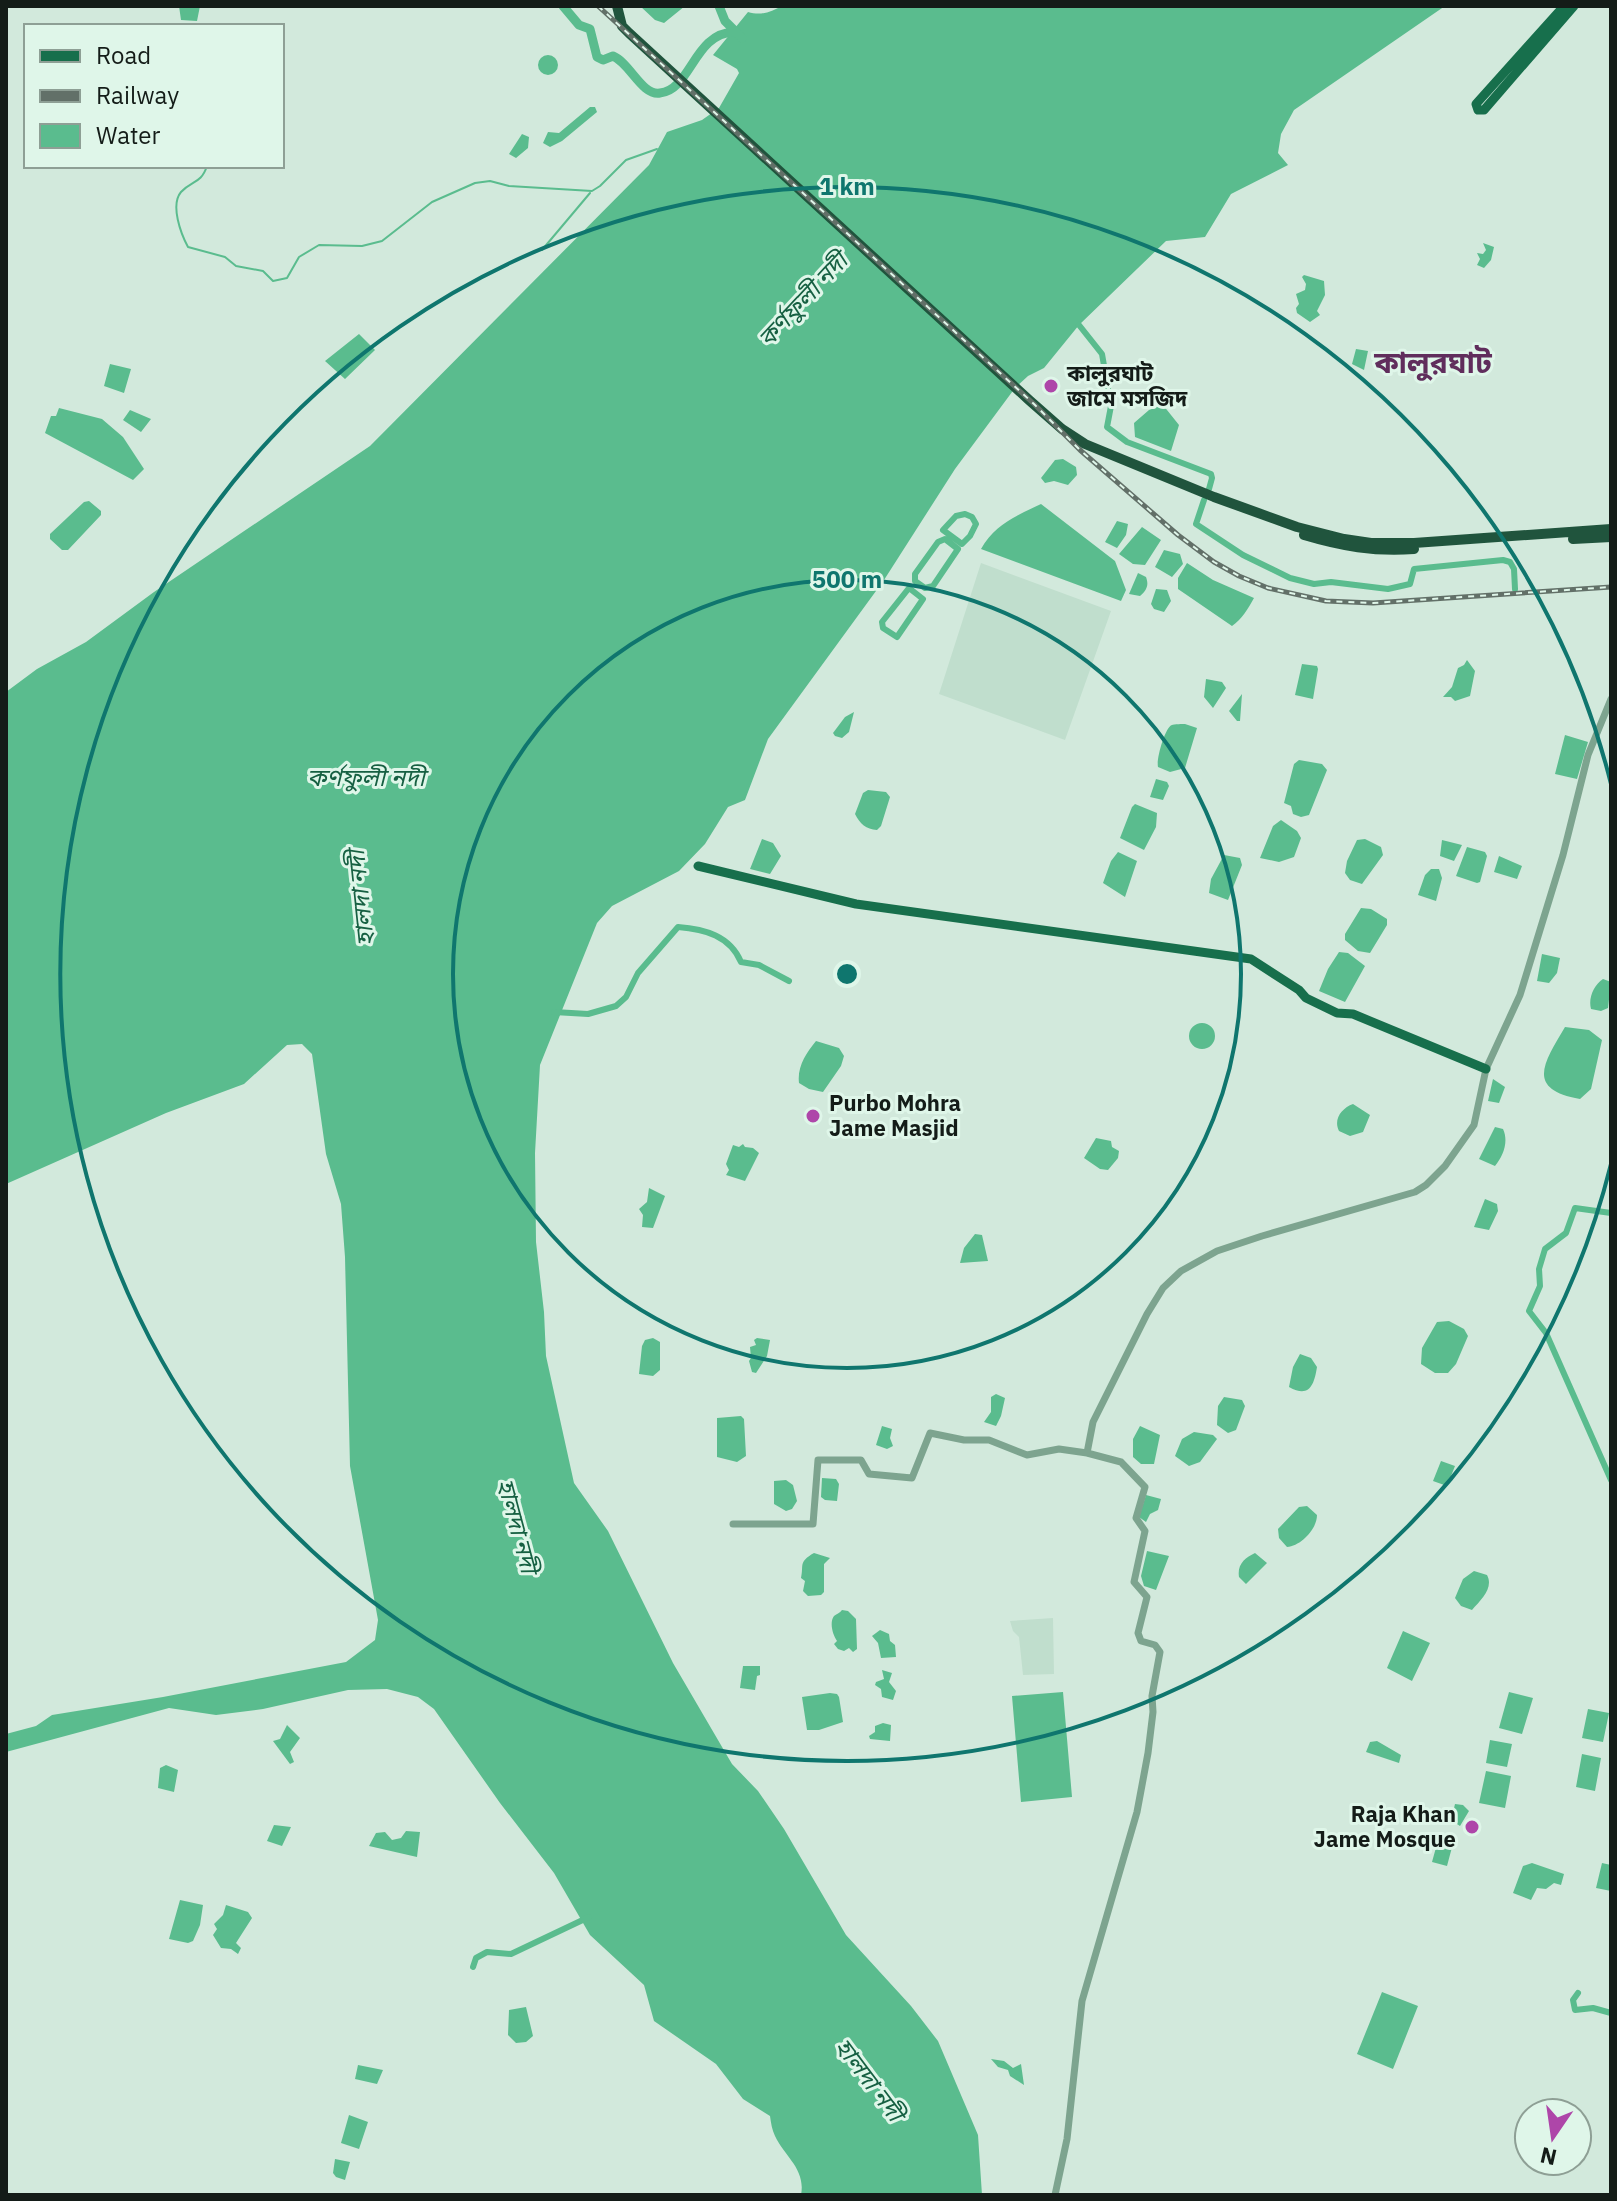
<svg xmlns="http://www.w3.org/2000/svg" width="1617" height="2201" font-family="'IBM Plex Sans','Noto Sans Bengali',sans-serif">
  <rect width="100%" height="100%" fill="#d2e9dc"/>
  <path fill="#c0decd" d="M981 563 1111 611 1065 740 939 694Z
    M1053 1618 1054 1674 1023 1675 1019 1637 1013 1631 1010 1621Z"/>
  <path fill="#5abc8e" d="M179 6H200L197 21 181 20Z
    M640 6H685L664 23 655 20Z
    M782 6H1445L1294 110 1281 134 1278 153 1288 165 1231 194 1205 237 1166 241 1079 325 1044 368 1028 376 1015 388 955 469 884 580 768 739 745 800 728 807 705 844 679 871 612 906 597 923 540 1065 535 1153 536 1242 544 1312 546 1356 574 1483 608 1531 673 1663 732 1764 758 1791 784 1829 846 1935 911 2006 938 2041 978 2135 982 2195H801C806 2169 785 2157 775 2136 772 2130 771 2123 770 2116L743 2099 716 2064 654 2021 644 1985 590 1935 554 1873 500 1803 434 1709 418 1697 387 1689 348 1690 263 1709 216 1715 169 1708 6 1752V1734L36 1726 52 1715 163 1697 346 1662 375 1640 378 1620 350 1466 345 1257 341 1204 326 1154 312 1054 302 1044 287 1045 244 1084 166 1113 6 1184V692L37 669 86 642 154 592 370 446 649 165 667 132 702 120 719 108 739 73 737 69 713 55 748 12C761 16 771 12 782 6Z
    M538 65a10 10 0 1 1 20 0a10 10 0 1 1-20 0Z
    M590 107H595L597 112 562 141 550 147 543 143 548 132 559 133Z
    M522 134 529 137 528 148 516 158 509 154Z
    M1483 243 1494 247 1491 260 1484 268 1477 265 1480 259 1477 253 1483 254 1486 250Z
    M1304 275 1324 281 1325 295 1317 311 1320 315 1310 322 1297 313 1296 308 1299 304 1296 294 1305 290 1306 284 1302 277Z
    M359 334 375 350 345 379 325 361Z
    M1356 349 1368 351 1364 370 1352 364Z
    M110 364 131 369 124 393 104 386Z
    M1163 405 1179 425 1171 451 1135 437 1134 423 1149 410Z
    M59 408 102 419 123 437 144 469 133 480 45 433 51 416H56Z
    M130 410 151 419 141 432 123 420Z
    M1063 459 1076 467 1077 475 1068 485 1054 481 1045 483 1041 478 1055 460Z
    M89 501 101 511V515L68 550H62L50 539V534L84 502Z
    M1041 504 1115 561 1126 590 1121 601 981 549C995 524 1016 516 1041 504Z
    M1117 521 1128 524 1126 535 1117 548 1105 542Z
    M1142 527 1161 540 1145 565 1133 564 1119 554Z
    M1164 550 1180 554 1183 564 1172 577 1155 567Z
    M1187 563 1213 580 1254 598C1248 609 1242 619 1232 626L1178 589V578Z
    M1138 573 1146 577C1149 585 1147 590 1140 596L1129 594Z
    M1156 589 1167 590 1171 601 1164 612 1154 609 1151 604Z
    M1467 660 1475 671 1470 696 1455 701 1451 697H1443L1452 687 1458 668 1464 665Z
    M1302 664 1317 666 1318 669 1313 699 1295 695Z
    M1206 679 1222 682 1226 688 1213 708 1204 697Z
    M1242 694 1240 721H1237L1229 711Z
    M854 712 849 732 842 738 835 736 833 733 845 717Z
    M1185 724 1197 728 1185 768 1170 772 1158 767C1156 760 1165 727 1172 725 1173 724 1184 724 1185 724Z
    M1565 735 1588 742 1577 779 1555 774Z
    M1299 760 1322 764 1327 770 1309 815 1301 817 1293 814 1291 806 1284 803 1294 764Z
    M1156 779 1167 782 1169 786 1163 800 1150 797Z
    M868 790 886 792 890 797 881 826 877 830C866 829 860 824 855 814L863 793Z
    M1135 804 1157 813 1156 827 1144 850 1120 838 1132 807Z
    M1281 820 1297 831 1301 838 1294 857 1279 862 1260 858 1273 826Z
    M762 839 773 843 781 856 770 874 750 869Z
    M1365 839 1381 847 1383 855 1362 884 1350 880 1345 873 1347 861 1357 840Z
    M1442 840 1462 845 1454 861 1440 856Z
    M1467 847 1485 852 1487 856 1480 882 1477 883 1456 876Z
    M1118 852 1137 861 1125 897 1103 883 1111 861Z
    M1224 855 1240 858 1242 865 1228 900 1209 893 1211 879Z
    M1499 856 1522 866 1517 879 1494 872Z
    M1431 869H1439L1442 878 1436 901 1418 895 1425 875Z
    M1361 908 1371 909 1387 919V925L1370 953 1358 951 1345 940V934Z
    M1339 952 1348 953 1365 966 1345 1002 1319 991 1328 969Z
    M1542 954 1560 958 1557 973 1549 983 1537 981Z
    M1603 979 1611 982 1608 1008 1601 1011 1591 1009C1588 998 1594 985 1603 979Z
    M1189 1036a13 13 0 1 1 26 0a13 13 0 1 1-26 0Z
    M1565 1027 1589 1030 1602 1040 1591 1089 1580 1099C1525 1089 1544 1063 1565 1027Z
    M816 1041 839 1048 844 1056 841 1066 823 1092 809 1089 799 1083C797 1067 806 1053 816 1041Z
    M1493 1079 1505 1087 1499 1103 1488 1101Z
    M1353 1104 1370 1115 1363 1132 1350 1136 1339 1131C1333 1119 1342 1108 1353 1104Z
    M1495 1127 1503 1129C1509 1142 1503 1156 1495 1166L1479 1159Z
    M1096 1138 1111 1141 1112 1147 1119 1151 1118 1158 1108 1170 1100 1169 1084 1158Z
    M743 1144 745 1147 753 1148 759 1153 745 1181 726 1175 729 1170 726 1164 733 1145 739 1147Z
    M649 1188 665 1196 653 1228 642 1227 643 1215 639 1209 647 1202Z
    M1485 1199 1497 1204 1498 1211 1489 1230 1474 1227Z
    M975 1234 982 1235 988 1261 960 1263 964 1248Z
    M1449 1321 1464 1329 1468 1336 1456 1364 1448 1373H1435L1421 1364 1422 1348 1437 1322Z
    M653 1338 660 1342V1370L653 1376 639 1374 642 1346 645 1340Z
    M757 1338 770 1340 767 1356 756 1373 752 1372 749 1361 751 1358 750 1347 756 1345 754 1340Z
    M1300 1354 1311 1358 1317 1367C1314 1386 1309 1398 1289 1387L1293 1367Z
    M996 1394 1005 1398 1001 1416 996 1426 984 1422 991 1412V1397Z
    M1224 1397 1242 1400 1245 1406 1236 1430 1228 1433 1217 1425 1218 1406Z
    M741 1416 744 1419 746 1456 737 1462 717 1457V1418Z
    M882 1426 892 1429 890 1438 893 1446 887 1449 876 1445Z
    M1140 1426 1160 1435 1154 1464H1141L1133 1457V1439Z
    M1194 1432 1213 1435 1217 1439 1200 1462 1189 1466 1175 1456 1182 1439Z
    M1441 1461 1455 1466 1447 1486 1433 1481Z
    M822 1478 836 1479 839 1484 837 1501 825 1500 821 1497Z
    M786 1480 793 1485 797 1501 792 1509 786 1511 774 1504V1481Z
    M1146 1495 1161 1499 1158 1510 1150 1514 1146 1522 1139 1517Z
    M1307 1506 1317 1515C1317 1529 1301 1546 1287 1547L1279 1538 1278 1529 1299 1507Z
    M1147 1551 1169 1556 1156 1590 1144 1586 1141 1576Z
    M814 1553 830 1558 824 1564V1592L821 1595 808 1596 803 1591 805 1581 801 1578C804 1565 798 1562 814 1553Z
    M1255 1553 1267 1563 1246 1584 1239 1577C1237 1564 1245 1558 1255 1553Z
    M1474 1571 1487 1575C1494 1588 1481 1600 1472 1610L1461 1606 1455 1598 1463 1579Z
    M842 1610 848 1611 856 1619 857 1649 853 1652 849 1648 844 1651 838 1649 834 1644 837 1641C833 1635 829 1623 834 1616 836 1614 840 1613 842 1610Z
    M880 1630 889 1634 890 1641 895 1645 896 1657 881 1658 878 1643 872 1636Z
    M1403 1631 1430 1643 1412 1681 1387 1668Z
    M743 1666H760V1675L757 1676 755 1690 740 1688Z
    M882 1670 892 1673 889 1682 896 1691 893 1700 882 1697 881 1689 875 1685 876 1682 884 1679Z
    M1063 1692 1072 1797 1021 1802 1012 1696Z
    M1509 1692 1533 1698 1522 1734 1499 1728Z
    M830 1693 837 1694 839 1697 843 1722 819 1730H807L802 1697Z
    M1588 1709 1609 1713 1603 1742 1582 1738Z
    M883 1723 891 1725 890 1741 870 1739 869 1736 875 1732V1726Z
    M287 1725 300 1738 290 1752 294 1762 290 1764 273 1741 280 1739Z
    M1490 1740 1512 1744 1507 1767 1486 1763Z
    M1377 1741 1401 1755 1399 1763 1366 1752 1370 1742Z
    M1582 1754 1601 1758 1595 1791 1576 1787Z
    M166 1765 178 1770 174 1792 158 1788 160 1768Z
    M1486 1771 1511 1776 1505 1808 1479 1803Z
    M1455 1804 1463 1805 1469 1811 1460 1826 1451 1820Z
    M274 1825 291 1827 282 1846 267 1841Z
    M406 1831 420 1832 417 1857 369 1846 376 1833 385 1832 392 1840 401 1838Z
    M1440 1833 1455 1836 1447 1866 1432 1862Z
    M1532 1863 1564 1874 1561 1885 1554 1883 1546 1889 1537 1888 1531 1900 1513 1893 1523 1866Z
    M1602 1863 1611 1865V1891L1596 1888Z
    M180 1900 203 1905 200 1925 193 1941 188 1943 169 1939Z
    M226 1905 248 1912 252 1918 236 1943 241 1948 238 1954 231 1949 221 1948 213 1935 217 1929 214 1924 223 1915Z
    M1382 1992 1418 2006 1393 2069 1357 2054Z
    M526 2007 533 2036 526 2042 516 2043 508 2035 509 2010Z
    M991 2059 1004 2061 1013 2068 1021 2064 1024 2085 1010 2076 1008 2070 998 2067Z
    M358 2065 383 2070 377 2084 355 2079Z
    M349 2115 368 2122 359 2149 341 2143Z
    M335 2159 350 2162 345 2180 336 2177 333 2173Z"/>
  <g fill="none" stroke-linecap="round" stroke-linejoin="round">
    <path stroke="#5abc8e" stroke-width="2" d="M207 166C201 184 192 180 181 192 170 205 181 234 188 247L225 257 236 266 263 271 273 281 287 278 299 257 319 245 362 246 382 241 432 202 475 183 490 181 509 186 592 191 600 186 626 160 657 149
      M542 250 590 193"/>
    <path stroke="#5abc8e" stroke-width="6" d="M1079 325 1102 354 1111 406 1107 427 1127 442 1211 474 1212 478 1209 489
      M1204 500 1196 524 1243 555 1290 578 1314 584 1331 582 1388 589 1410 584 1414 569 1503 560 1510 562 1514 569 1515 589
      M965 514 972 517 976 524 970 536 962 544 943 530 956 516Z
      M945 539 958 549 933 586 925 588 915 581V574L938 542Z
      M909 588 923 599 897 637 883 628 882 622Z
      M554 1012 588 1014 616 1006 626 997 638 973 678 927C705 929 730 936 741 962L759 965 789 981
      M1611 1213 1575 1208 1566 1233 1545 1249 1539 1269 1540 1286 1529 1311 1546 1333 1611 1480
      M473 1967 476 1958 487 1952 511 1954 589 1917
      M1578 1993 1573 2000 1575 2010 1593 2008 1611 2013"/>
    <path stroke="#5abc8e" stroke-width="9" d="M563 6 579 25 590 29 597 57 603 60 613 56C630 63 642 96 660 93 691 90 694 33 734 32
      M719 6 725 21 742 38"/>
    <path stroke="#7da48f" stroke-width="7" d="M1087 1453 1093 1422 1147 1314 1163 1288 1181 1271 1217 1251 1262 1236 1415 1192 1426 1185 1445 1166 1474 1125 1486 1069 1520 995 1563 855 1588 755 1611 699
      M733 1524H813L818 1460H861L869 1474 912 1478 930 1433 964 1440H989L1027 1455 1059 1449 1087 1453 1121 1462 1145 1487 1136 1518 1145 1531 1134 1582 1147 1597 1138 1633 1141 1641 1155 1645 1160 1652 1152 1696 1153 1712 1148 1753 1137 1812 1082 2001 1067 2139 1055 2195"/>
    <path stroke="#176f4c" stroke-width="9" d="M1564 6 1476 104 1478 110H1484L1574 6
      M698 866 856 904 1251 959 1299 990 1306 998 1337 1013 1353 1014 1486 1069"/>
    <path stroke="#20543d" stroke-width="10" d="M617 6 622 26 629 33 1029 400 1062 429 1085 444 1214 497 1297 527 1344 539 1371 543H1414L1611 529
      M1304 535C1341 546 1374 552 1414 549
      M1573 539 1611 537"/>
    <g stroke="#627068" stroke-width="5">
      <path id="rail" d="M598 6 1034 404 1080 450 1178 535 1214 562 1239 576 1268 588 1326 601 1373 603 1611 587"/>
    </g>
    <use href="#rail" stroke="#dff6e9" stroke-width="2" stroke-dasharray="6" stroke-linecap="butt"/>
  </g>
  <g fill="none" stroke="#0f766e" stroke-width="4">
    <circle cx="847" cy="974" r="394"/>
    <path d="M1611 1164A787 787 0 1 1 1611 784"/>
  </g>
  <g fill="#ae46a9" stroke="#dff6e9" stroke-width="3">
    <circle cx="1051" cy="386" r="8"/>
    <circle cx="813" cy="1116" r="8"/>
    <circle cx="1472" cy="1827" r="8"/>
  </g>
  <g text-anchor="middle" stroke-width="6" stroke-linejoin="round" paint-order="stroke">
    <g font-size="22" font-weight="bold" fill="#141c18" stroke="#dff6e9" text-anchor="start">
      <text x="1067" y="381">কালুরঘাট<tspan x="1067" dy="25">জামে মসজিদ</tspan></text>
      <text x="829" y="1111">Purbo Mohra<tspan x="829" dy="25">Jame Masjid</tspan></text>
      <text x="1456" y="1822" text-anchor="end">Raja Khan<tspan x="1456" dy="25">Jame Mosque</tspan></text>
    </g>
    <g font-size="24" font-style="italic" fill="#166042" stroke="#dff6e9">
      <text transform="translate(803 300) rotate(-47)" y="8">কর্ণফুলী নদী</text>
      <text x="366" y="786">কর্ণফুলী নদী</text>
      <text transform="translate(361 898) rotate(-96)" y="8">হালদা নদী</text>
      <text transform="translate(517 1526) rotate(75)" y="8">হালদা নদী</text>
      <text transform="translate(869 2080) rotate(53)" y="8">হালদা নদী</text>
    </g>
    <g font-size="30" font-weight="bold" fill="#602d5c" stroke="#dff6e9">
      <text x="1433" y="373">কালুরঘাট</text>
    </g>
  </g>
  <circle cx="847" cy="974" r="12" fill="#0f766e" stroke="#dff6e9" stroke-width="4"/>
  <g font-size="24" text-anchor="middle" font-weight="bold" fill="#0f766e" stroke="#dff6e9" stroke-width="6" stroke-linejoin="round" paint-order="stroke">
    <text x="847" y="195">1 km</text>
    <text x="847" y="588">500 m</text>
  </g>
  <rect width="1617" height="2201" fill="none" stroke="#141c18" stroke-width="16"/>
  <rect x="24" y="24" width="260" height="144" fill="#dff6e9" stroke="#8e9f95" stroke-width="2"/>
  <rect x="40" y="50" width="40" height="12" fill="#176f4c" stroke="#8e9f95" stroke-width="2"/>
  <text x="96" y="64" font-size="24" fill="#141c18">Road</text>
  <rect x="40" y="90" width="40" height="12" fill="#627068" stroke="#8e9f95" stroke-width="2"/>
  <text x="96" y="104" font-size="24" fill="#141c18">Railway</text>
  <rect x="40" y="124" width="40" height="24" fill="#5abc8e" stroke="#8e9f95" stroke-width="2"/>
  <text x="96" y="144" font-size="24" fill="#141c18">Water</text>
  <g transform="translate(1553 2137) rotate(193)"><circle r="38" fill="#dff6e9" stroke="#8e9f95" stroke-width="2"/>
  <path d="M0-6L14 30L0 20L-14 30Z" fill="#ae46a9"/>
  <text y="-12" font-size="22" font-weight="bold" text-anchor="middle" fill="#141c18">N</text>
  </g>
</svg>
